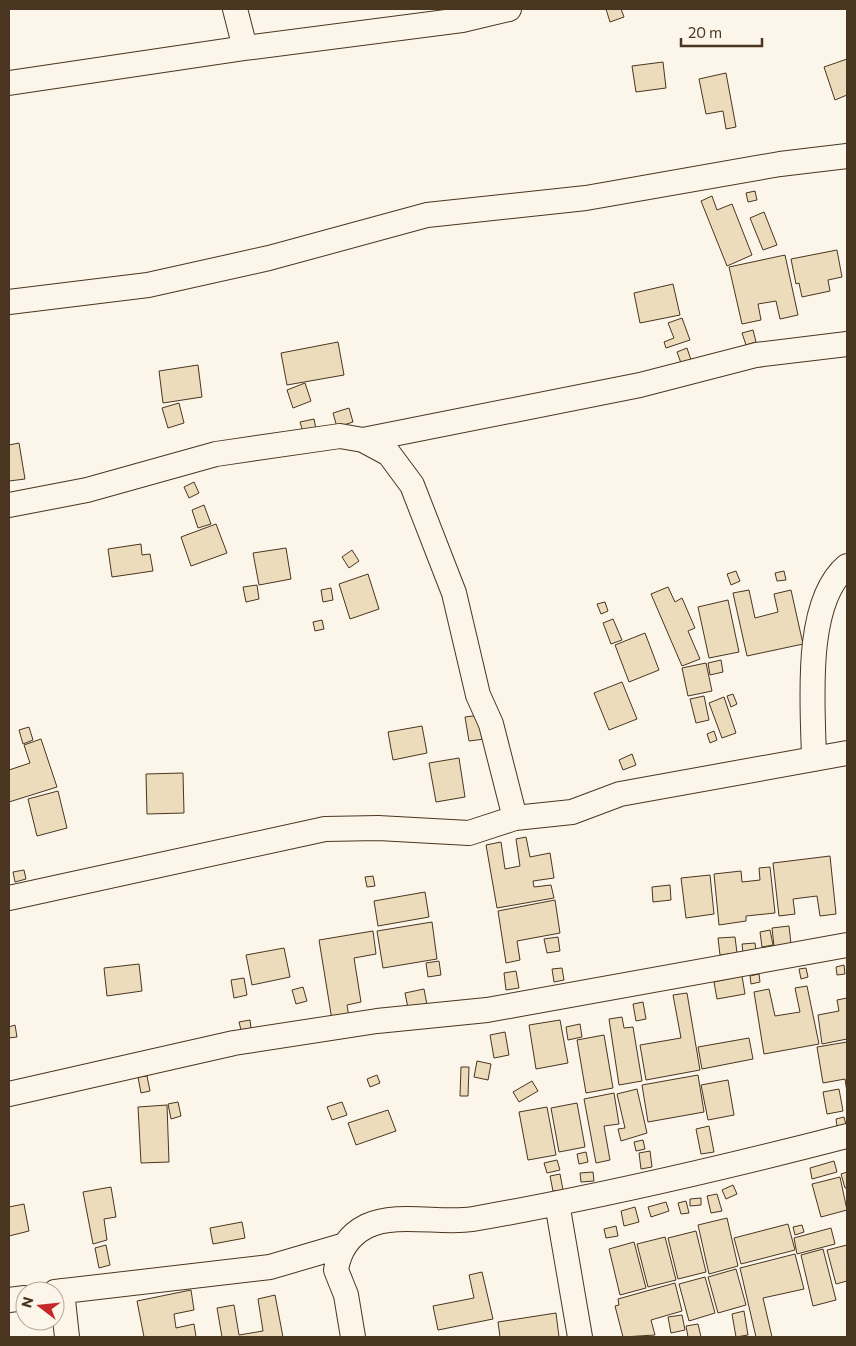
<svg xmlns="http://www.w3.org/2000/svg" width="856" height="1346" font-family="Commissioner,sans-serif">
  <rect width="100%" height="100%" fill="#fbf6e9"/>
  <path fill="#ecdcbc" stroke="#4a3520" d="M606 9H621L624 17 610 22Z
    M847 59V95L835 100 824 67Z
    M663 62 666 88 636 92 632 66Z
    M726 73 736 127 726 129 723 111 706 114 699 79Z
    M755 191 757 200 748 202 746 193Z
    M712 196 717 210 732 204 752 255 727 266 701 201Z
    M764 212 777 245 763 250 750 218Z
    M837 250 842 277 828 280 830 291 802 297 799 283 796 284 791 259Z
    M785 255 798 315 780 319 776 301 758 304 761 320 742 324 729 267Z
    M673 284 680 315 640 323 634 293Z
    M682 318 690 340 666 348 664 342 674 338 668 323Z
    M753 330 756 342 746 345 742 333Z
    M338 342 344 375 287 385 281 353Z
    M687 348 691 360 681 363 677 352Z
    M198 365 202 397 163 403 159 371Z
    M305 383 311 401 293 408 287 390Z
    M179 403 184 423 168 428 162 408Z
    M349 408 353 422 337 427 333 413Z
    M314 419 316 429 303 432 300 422Z
    M19 443 25 479 9 481V445Z
    M194 482 199 493 189 498 184 487Z
    M204 505 211 524 198 528 192 510Z
    M216 524 227 553 191 566 181 537Z
    M141 544 142 555 150 554 153 571 112 577 108 549Z
    M286 548 291 579 259 585 253 553Z
    M352 550 359 561 349 568 342 557Z
    M736 571 740 581 731 585 727 574Z
    M784 571 786 580 777 581 775 573Z
    M368 574 379 609 350 619 339 584Z
    M257 585 259 599 246 602 243 587Z
    M668 587 675 602 682 598 695 628 688 631 700 659 682 666 651 594Z
    M331 588 333 600 323 602 321 590Z
    M749 590 755 618 778 612 774 594 791 590 803 644 747 656 733 593Z
    M728 600 739 652 709 658 698 607Z
    M605 602 608 611 601 614 597 604Z
    M613 619 622 640 611 644 603 623Z
    M322 620 324 629 315 631 313 622Z
    M645 633 659 670 629 682 615 645Z
    M721 660 723 672 710 675 708 663Z
    M706 663 712 691 688 696 682 668Z
    M622 682 637 719 609 730 594 693Z
    M733 694 737 704 731 707 727 696Z
    M704 696 709 720 696 723 690 699Z
    M724 697 736 733 722 738 709 703Z
    M481 715 485 739 469 741 465 717Z
    M422 726 427 753 393 760 388 732Z
    M29 727 33 740 23 744 19 730Z
    M714 731 717 740 710 743 707 734Z
    M41 739 57 787 9 802V770L30 763 24 745Z
    M632 754 636 765 623 770 619 760Z
    M459 758 465 797 436 802 429 763Z
    M183 773 184 813 147 814 146 774Z
    M58 791 67 828 37 836 28 799Z
    M526 837 530 857 550 853 554 878 533 881 534 887 551 885 554 898 497 908 486 845 501 842 505 869 520 866 516 839Z
    M830 856 836 914 820 916 817 896 793 899 795 914 779 916 773 863Z
    M770 867 775 913 746 916V921L719 925 714 874 741 871 742 882 760 880 759 868Z
    M24 870 26 879 15 882 13 872Z
    M710 875 714 914 686 918 681 878Z
    M373 876 375 886 367 887 365 877Z
    M670 885 671 900 653 902 652 887Z
    M425 892 429 917 378 926 374 901Z
    M555 900 560 933 517 941 520 960 506 963 498 911Z
    M432 922 437 959 383 968 377 931Z
    M789 926 791 944 774 946 772 928Z
    M770 930 773 945 762 947 760 932Z
    M373 931 376 954 354 958 361 1002 347 1005 349 1017 332 1020 319 940Z
    M558 937 560 951 547 953 544 939Z
    M735 937 737 953 720 955 718 938Z
    M755 943 756 951 743 953 742 944Z
    M284 948 290 977 252 985 246 955Z
    M439 961 441 975 428 977 426 963Z
    M139 964 142 991 107 996 104 968Z
    M844 965 845 974 837 975 836 967Z
    M562 968 564 980 554 982 552 969Z
    M806 968 808 977 801 979 799 969Z
    M516 971 519 988 506 990 504 973Z
    M759 974 760 982 751 984 750 976Z
    M742 976 745 994 717 999 714 982Z
    M244 978 247 995 234 998 231 980Z
    M807 986 819 1044 764 1054 754 992 769 989 775 1016 800 1012 795 988Z
    M303 987 307 1001 296 1004 292 990Z
    M424 989 427 1005 408 1008 405 993Z
    M687 993 700 1070 646 1080 640 1045 681 1038 673 995Z
    M847 998V1039L822 1044 818 1015 839 1011 837 1000Z
    M643 1002 646 1019 636 1021 633 1004Z
    M622 1017 624 1028 633 1027 642 1081 619 1085 609 1019Z
    M250 1020 251 1028 241 1030 239 1022Z
    M560 1020 568 1063 536 1069 529 1025Z
    M580 1024 582 1037 568 1040 566 1027Z
    M15 1025 17 1037 9 1038V1027Z
    M505 1032 509 1055 494 1058 490 1035Z
    M604 1035 613 1088 586 1093 577 1040Z
    M749 1038 753 1059 702 1069 698 1047Z
    M847 1042V1092L845 1079 823 1083 817 1047Z
    M477 1061 491 1064 488 1080 474 1077Z
    M461 1067H469L468 1096H460Z
    M377 1075 380 1083 370 1087 367 1079Z
    M698 1075 704 1112 648 1122 642 1085Z
    M147 1076 150 1091 141 1093 138 1077Z
    M728 1080 734 1115 708 1120 701 1085Z
    M532 1081 538 1091 519 1102 513 1092Z
    M637 1089 647 1133 621 1141 618 1129 625 1128 617 1094Z
    M839 1089 843 1111 827 1114 823 1092Z
    M614 1093 619 1124 604 1126 610 1160 596 1163 584 1099Z
    M178 1102 181 1116 171 1119 168 1104Z
    M342 1102 347 1115 332 1120 327 1107Z
    M577 1103 585 1147 559 1152 551 1108Z
    M167 1105 169 1162 141 1163 138 1107Z
    M547 1107 556 1155 528 1160 519 1112Z
    M388 1110 396 1131 356 1145 348 1123Z
    M844 1117 846 1125 837 1126 836 1119Z
    M709 1126 714 1152 701 1154 696 1129Z
    M643 1140 645 1149 636 1151 634 1142Z
    M650 1151 652 1167 641 1169 639 1153Z
    M586 1152 588 1162 579 1164 577 1154Z
    M557 1160 560 1170 547 1173 544 1163Z
    M834 1161 837 1172 812 1179 810 1168Z
    M593 1172 594 1181 581 1182 580 1173Z
    M847 1172V1188H845L841 1174Z
    M560 1174 563 1190 553 1191 550 1176Z
    M840 1177 847 1210 821 1217 812 1184Z
    M733 1185 737 1194 726 1199 722 1190Z
    M111 1187 116 1217 104 1219 107 1240 93 1244 83 1192Z
    M717 1194 722 1211 711 1213 707 1196Z
    M701 1198V1205L690 1206V1199Z
    M686 1201 689 1213 681 1214 678 1203Z
    M666 1202 669 1211 651 1217 648 1207Z
    M24 1204 29 1231 9 1236V1207Z
    M635 1207 639 1222 624 1226 621 1211Z
    M727 1218 738 1266 709 1274 698 1225Z
    M242 1222 245 1238 213 1244 210 1228Z
    M788 1224 795 1250 741 1264 734 1238Z
    M802 1225 804 1232 795 1235 793 1227Z
    M616 1226 618 1236 606 1238 604 1229Z
    M831 1228 835 1244 797 1254 794 1238Z
    M696 1231 706 1272 678 1279 668 1238Z
    M665 1237 676 1280 648 1287 637 1244Z
    M634 1242 646 1288 620 1295 609 1249Z
    M106 1245 110 1265 99 1268 95 1248Z
    M847 1245V1281L836 1284 827 1250Z
    M823 1249 836 1300 813 1306 801 1255Z
    M795 1254 804 1289 763 1298 772 1337H756L740 1268Z
    M736 1269 746 1305 718 1313 708 1277Z
    M482 1272 493 1319 438 1330 433 1306 474 1298 469 1275Z
    M705 1277 715 1313 689 1321 679 1284Z
    M675 1283 682 1311 651 1320 655 1335 623 1337 615 1306 619 1305 618 1299Z
    M191 1290 194 1310 174 1314 176 1328 194 1324 196 1337H144L137 1301Z
    M275 1295 283 1337H222L217 1308 234 1305 239 1335 263 1331 258 1299Z
    M744 1311 748 1335 736 1337 732 1314Z
    M556 1313 559 1337H500L498 1322Z
    M682 1315 685 1330 671 1333 668 1317Z
    M698 1324 701 1337H688L686 1326Z"/>
  <g fill="none" stroke-linecap="round" stroke-linejoin="round">
    <g stroke="#4a3520" stroke-width="26">
      <path id="street" d="M235 9 245 48
        M9 83 245 48 462 20 509 9
        M9 302 148 285 269 258 427 215 586 198 780 164 847 156
        M363 440 640 385 756 355 847 344
        M9 505 87 490 216 454 340 436 363 440 389 454 412 485 454 593 478 695 491 724 515 818
        M814 759C813 706 803 603 847 566
        M9 898 325 829 378 828 469 833 515 818 572 812 620 794 847 753
        M9 1094 234 1043 377 1021 487 1010 847 945
        M557 1203 580 1337
        M62 1291 67 1337
        M55 1292 270 1267 345 1245
        M9 1300 25 1298
        M353 1337 346 1295 336 1270C339 1250 349 1235 367 1226 396 1212 441 1224 473 1219 599 1197 723 1168 847 1136"/>
    </g>
    <use href="#street" stroke="#fbf6e9" stroke-width="24"/>
  </g>
  <rect width="856" height="1346" fill="none" stroke="#4a3520" stroke-width="20"/>
  <g transform="translate(40 1306) rotate(286)"><circle r="24" fill="#fbf6e9" stroke="#b4a999"/>
  <path d="M0-4L9 19L0 12L-9 19Z" fill="#c62828"/>
  <text y="-8" font-size="14" font-weight="bold" text-anchor="middle" fill="#4a3520">N</text>
  </g>
  <path d="M681 38v8h81v-8" fill="none" stroke="#4a3520" stroke-width="2.5"/>
  <text x="688" y="38" font-size="15" fill="#4a3520" stroke="#fbf6e9" stroke-width="4" paint-order="stroke">20 m</text>
</svg>
